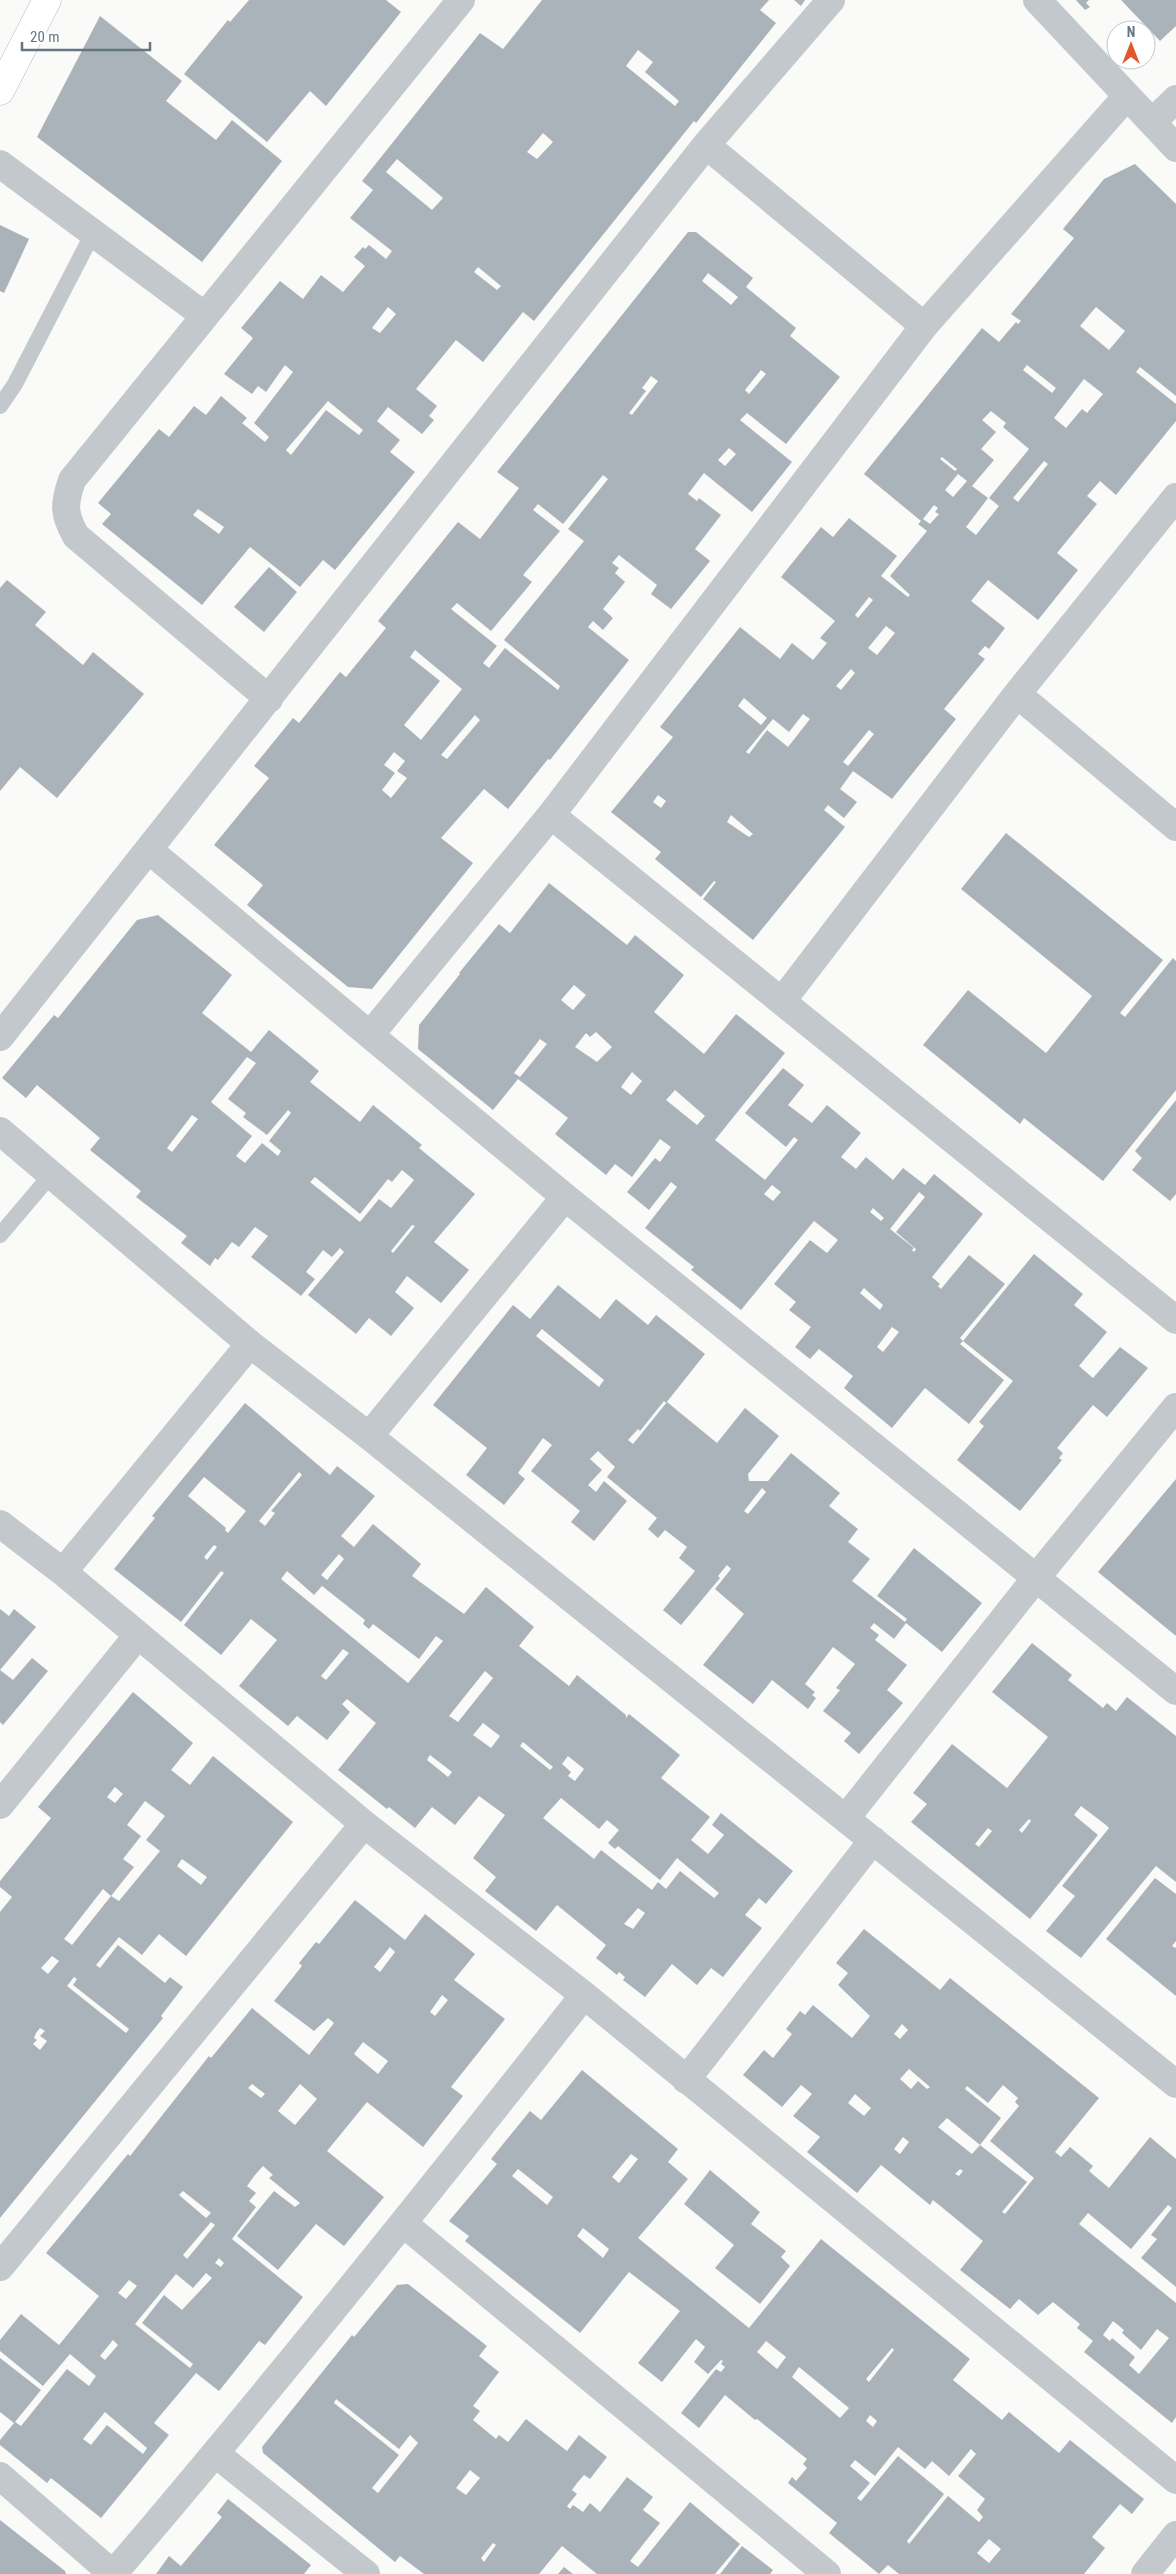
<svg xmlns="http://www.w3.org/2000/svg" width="1176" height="2574" font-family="'Roboto Condensed',sans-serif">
  <rect width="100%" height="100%" fill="#fafaf8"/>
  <path fill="#aab3b9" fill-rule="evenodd" d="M249 0H386L401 12 326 106 310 91 267 142 184 74 228 20 230 22Z
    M542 0H769L760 10 776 23 696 123 694 121 534 321 523 312 483 362 456 340 416 389 437 406 429 416 434 420 422 434 388 407 377 421 400 440 390 452 415 472 335 570 323 560 300 587 250 547 202 605 102 524 111 514 98 503 159 429 169 437 194 406 206 415 221 396 247 418 242 423 265 442 269 437 254 423 293 372 285 365 266 392 258 386 252 394 224 374 253 338 241 328 280 281 303 299 321 275 343 292 365 266 354 257 363 247 365 249 369 245 386 259 392 251 350 218 373 190 362 181 480 33 503 49ZM638 50 653 62 645 72 679 101 675 106 626 66ZM543 133 553 142 537 159 527 152ZM397 159 443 198 432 210 386 172ZM478 267 501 286 497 290 474 272ZM388 307 396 314 380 333 372 328ZM328 401 363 430 359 435 326 410 291 455 286 450ZM198 509 224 527 219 534 193 515Z
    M794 0H805L801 6Z
    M1076 0H1089L1086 3 1090 7 1085 10Z
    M1121 0H1176V26L1160 41Z
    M100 16 182 81 166 101 216 140 232 120 282 161 202 262 37 137Z
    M1135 164 1176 204V396L1140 367 1136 372 1176 404V421L1116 495 1100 481 1087 496 1097 504 1057 553 1078 570 1038 620 988 580 971 601 1005 628 989 649 985 646 978 654 985 659 944 709 956 719 892 799 853 771 840 789 857 802 844 818 828 805 824 810 845 827 753 940 703 899 716 882 714 881 701 897 655 859 661 852 611 812 673 737 660 727 740 627 780 659 792 643 813 660 827 643 820 638 835 621 781 577 821 527 833 537 849 518 897 556 881 576 908 597 910 595 890 576 927 531 918 524 921 521 864 474 982 328 999 342 1016 322 1018 324 1021 321 1011 314 1074 238 1063 229 1104 179ZM1096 307 1125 331 1109 350 1080 326ZM1027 365 1056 388 1052 393 1023 370ZM1084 379 1103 394 1087 413 1082 409 1066 428 1054 418ZM991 411 1006 423 1003 427 1029 449 989 498 999 506 976 535 966 527 988 498 972 486 994 460 981 449 996 432 982 420ZM942 457 957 469 955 471 940 459ZM1044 461 1048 464 1018 502 1013 498ZM958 474 967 481 953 497 945 490ZM934 505 938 508 935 512 939 514 930 524 923 519ZM869 597 873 600 858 618 855 615ZM886 626 895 633 877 655 868 648ZM851 669 855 673 841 690 836 686ZM744 698 767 718 761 725 738 706ZM803 714 810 719 788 747 767 730 749 754 746 752 773 719 789 732ZM869 730 874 734 848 766 843 762ZM658 795 666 801 661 808 653 802ZM731 815 753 834 749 837 727 822Z
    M0 225 29 239 4 293 0 291Z
    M688 232H696L753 278 746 287 796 328 790 336 840 377 786 444 747 413 740 420 792 462 752 512 704 473 688 494 697 501 699 498 721 515 695 549 710 561 671 609 651 594 657 585 619 555 612 563 619 568 615 573 625 582 603 609 613 618 603 630 593 621 588 627 629 660 550 760 548 759 508 809 484 789 441 838 473 863 372 989 348 987 247 905 263 885 214 845 269 778 254 766 293 718 299 723 340 672 346 677 386 628 378 621 458 522 480 539 519 488 497 472ZM708 273 738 297 731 305 702 281ZM761 370 766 374 749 394 745 390ZM651 376 658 381 632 415 629 413 646 391 642 388ZM729 448 736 454 725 466 718 460ZM603 475 608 479 568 529 584 541 504 640 560 686 558 690 505 648 489 668 483 663 497 646 451 609 457 603 491 631 532 582 523 575 560 531 533 510 538 504 563 524ZM415 650 462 689 421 740 404 725 440 681 410 657ZM475 715 480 720 447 759 441 755ZM394 752 405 761 397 771 407 778 391 798 382 790 395 773 384 765Z
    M269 567 297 592 264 632 234 607Z
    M7 580 46 612 35 625 83 665 93 652 144 694 57 798 20 767 0 791V588Z
    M1006 833 1163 960 1120 1013 1125 1017 1173 958 1176 961V1090L1103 1181 1024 1118 1020 1124 923 1045 968 990 1046 1053 1092 996 961 889Z
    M549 883 627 945 635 935 684 975 654 1012 704 1054 736 1014 785 1053 715 1140 765 1180 798 1140 794 1137 786 1147 745 1113 783 1068 804 1085 788 1105 812 1123 827 1105 861 1133 841 1157 856 1169 866 1157 893 1180 903 1168 925 1185 934 1174 983 1214 932 1277 940 1284 938 1286 941 1289 969 1255 1005 1284 960 1338 963 1341 960 1344 1004 1380 969 1424 925 1388 892 1428 844 1388 853 1376 819 1349 810 1359 795 1347 811 1327 789 1310 796 1302 774 1284 810 1240 827 1253 838 1240 814 1221 741 1310 691 1270 694 1267 645 1228 677 1187 671 1182 649 1210 627 1192 655 1158 660 1162 671 1147 660 1139 632 1177 615 1164 606 1175 555 1134 568 1118 518 1079 493 1110 418 1049 419 1025 460 974 459 973 499 924 510 933ZM574 985 586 995 573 1010 561 1000ZM596 1032 612 1047 597 1062 575 1047 586 1033 590 1037ZM540 1039 547 1044 520 1077 514 1073ZM632 1072 642 1081 631 1095 621 1087ZM675 1090 705 1116 697 1125 666 1100ZM772 1185 781 1192 773 1201 764 1194ZM919 1192 925 1197 896 1232 916 1249 914 1252 912 1250 914 1248 890 1229ZM873 1208 884 1218 881 1221 870 1212ZM864 1288 883 1305 880 1310 860 1293ZM892 1327 899 1332 883 1352 877 1347Z
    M158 915 232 975 202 1013 251 1052 269 1030 319 1071 310 1082 360 1122 373 1105 422 1145 419 1148 475 1194 434 1242 469 1270 441 1303 407 1276 395 1292 414 1308 391 1336 369 1318 356 1334 308 1295 344 1252 340 1248 332 1257 323 1250 306 1272 315 1279 301 1296 251 1257 268 1236 255 1227 239 1247 232 1242 218 1260 215 1258 210 1266 181 1243 187 1236 136 1197 141 1191 90 1150 100 1138 37 1085 26 1098 2 1078 54 1015 58 1018 137 920ZM247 1057 256 1063 228 1099 246 1113 243 1117 267 1135 288 1110 291 1113 269 1141 281 1151 278 1156 262 1143 245 1163 236 1156 252 1136 211 1102ZM192 1115 198 1119 172 1152 167 1148ZM402 1170 414 1180 391 1208 379 1199 360 1222 310 1182 315 1177 360 1214 388 1179 392 1182ZM412 1225 415 1226 393 1253 391 1251Z
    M1176 1100V1194L1170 1201 1132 1170 1142 1158 1135 1151Z
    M1034 1254 1083 1294 1074 1305 1107 1332 1079 1366 1093 1378 1120 1347 1148 1368 1107 1417 1093 1405 1057 1448 1063 1453 1059 1458 1062 1460 1020 1511 957 1460 984 1426 979 1422 1013 1381 963 1341Z
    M558 1285 600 1319 616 1299 648 1325 656 1315 705 1354 666 1403 664 1401 640 1431 638 1429 628 1440 633 1444 667 1402 717 1443 745 1408 779 1436 748 1474 749 1481H768L791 1453 840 1493 829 1506 858 1529 848 1542 870 1559 852 1581 905 1622 907 1619 877 1596 914 1548 982 1603 942 1652 906 1623 894 1639 874 1623 870 1628 879 1635 875 1640 907 1665 887 1690 903 1703 859 1754 844 1741 851 1733 823 1711 840 1690 836 1688 855 1664 833 1647 805 1684 815 1692 812 1695 816 1698 808 1709 772 1680 753 1704 703 1665 744 1614 715 1589 731 1569 727 1565 718 1576 720 1578 681 1625 663 1610 695 1571 679 1558 687 1547 665 1530 658 1538 648 1529 657 1518 607 1477 615 1467 598 1451 590 1459 602 1470 588 1485 596 1492 604 1481 627 1501 594 1541 571 1522 580 1511 531 1471 552 1445 543 1438 518 1473 525 1479 504 1505 466 1475 487 1448 433 1405 513 1305 530 1319ZM542 1329 604 1380 599 1387 536 1336ZM762 1488 766 1492 748 1514 744 1511Z
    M245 1403 330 1475 337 1466 375 1496 341 1536 354 1547 373 1524 421 1564 412 1576 464 1614 486 1587 534 1627 519 1646 569 1686 577 1675 626 1715V1718L629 1714 680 1755 661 1778 710 1817 691 1840 708 1854 724 1835 712 1825 721 1813 793 1871 766 1904 759 1898 745 1915 762 1928 723 1977 711 1968 697 1985 672 1964 645 1997 623 1980 625 1977 619 1972 617 1975 596 1958 606 1945 557 1905 536 1931 485 1891 496 1877 473 1858 505 1815 479 1796 455 1825 432 1807 415 1828 389 1807 387 1809 338 1770 376 1723 347 1699 342 1704 350 1712 327 1740 297 1716 288 1726 239 1686 277 1640 251 1619 221 1655 184 1625 224 1573 221 1571 181 1622 114 1569 155 1518 152 1516ZM299 1472 302 1475 271 1511 275 1513 265 1526 259 1521ZM204 1477 246 1511 228 1533 225 1530 226 1528 188 1496ZM214 1545 217 1547 207 1560 204 1557ZM339 1554 344 1559 327 1580 321 1575ZM287 1571 314 1595 322 1586 365 1620 363 1624 369 1629 373 1624 419 1659 436 1636 443 1641 408 1683 281 1579ZM343 1649 349 1653 326 1680 321 1676ZM485 1671 493 1678 458 1722 449 1716ZM483 1723 500 1736 491 1748 473 1735ZM523 1742 553 1767 550 1770 520 1746ZM430 1755 452 1772 448 1777 427 1760ZM568 1756 584 1769 575 1781 568 1776 571 1772 562 1764ZM561 1798 599 1829 607 1820 619 1830 608 1843 615 1849 618 1846 660 1880 677 1858 719 1893 714 1898 680 1871 666 1889 658 1882 652 1890 601 1850 594 1859 543 1818ZM638 1908 645 1913 633 1929 624 1924Z
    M1176 1479V1636L1098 1572Z
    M0 1609 9 1616 14 1609 36 1627 0 1670 13 1680 32 1658 48 1671 3 1725 0 1722Z
    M1032 1643 1072 1675 1068 1680 1103 1708 1107 1703 1116 1711 1127 1697 1176 1736V1882L1156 1866 1081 1958 1046 1931 1075 1896 1062 1886 1109 1828 1106 1825 1081 1806 1074 1815 1098 1835 1030 1919 911 1822 927 1804 913 1793 952 1744 1007 1788 1048 1737 992 1692ZM1029 1819 1031 1821 1022 1833 1019 1830ZM988 1828 992 1831 979 1847 975 1844Z
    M133 1692 193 1743 171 1770 190 1785 213 1756 293 1822 186 1956 159 1934 142 1955 119 1937 96 1965 100 1968 118 1945 165 1983 170 1977 183 1987 161 2016 163 2018 0 2218V1912L12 1897 0 1887V1881L51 1818 38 1807ZM115 1787 123 1794 115 1803 107 1797ZM145 1801 165 1816 146 1840 160 1851 119 1901 111 1896 72 1945 64 1939 103 1889 111 1896 134 1867 123 1859 141 1836 127 1825ZM182 1859 207 1877 201 1885 177 1866ZM52 1956 59 1961 48 1974 41 1968ZM74 1977 77 1979 73 1985 129 2029 126 2033 67 1986ZM40 2028 45 2031 40 2036 47 2041 40 2050 33 2044 37 2040 34 2038 36 2033Z
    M1155 1878 1176 1894V1941L1172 1946 1176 1948V1996L1106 1939Z
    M355 1900 405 1940 425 1914 475 1954 454 1980 505 2019 451 2087 463 2096 423 2147 367 2102 327 2151 384 2197 344 2246 316 2224 278 2270 237 2236 274 2191 295 2207 300 2203 269 2178 273 2175 263 2166 255 2175 247 2186 256 2193 249 2201 256 2207 232 2239 303 2297 265 2345 259 2341 219 2391 196 2373 154 2423 169 2435 101 2518 51 2478 47 2483 0 2445V2440L14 2423 0 2412V2358L41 2390 15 2422 21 2426 67 2369 89 2386 96 2376 70 2354 43 2386 0 2351V2340L21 2314 59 2345 99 2296 46 2253 128 2154 130 2156 209 2056 211 2058 252 2008 309 2055 334 2023 328 2018 314 2031 274 2001 302 1966 299 1963 316 1942 319 1944ZM390 1947 395 1952 380 1972 374 1967ZM442 1995 448 2000 435 2016 430 2012ZM363 2042 388 2061 378 2074 354 2054ZM252 2084 265 2094 261 2098 248 2088ZM300 2084 317 2099 295 2125 278 2111ZM183 2191 211 2213 206 2218 179 2195ZM211 2222 215 2225 187 2259 183 2255ZM219 2258 224 2263 221 2267 215 2263ZM206 2273 212 2278 182 2310 164 2295 142 2323 193 2364 190 2368 135 2324 176 2274 193 2288ZM129 2280 137 2286 126 2299 118 2293ZM113 2340 118 2345 105 2360 100 2356ZM105 2412 147 2448 143 2454 107 2425 91 2445 83 2439Z
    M864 1929 940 1990 950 1978 1099 2098 1055 2152 1061 2157 1070 2147 1093 2166 1089 2171 1109 2188 1150 2137 1176 2159V2287L1141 2258 1157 2239 1151 2235 1172 2208 1168 2205 1131 2249 1088 2213 1079 2224 1176 2303V2417L1172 2423 1084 2352 1093 2341 1077 2328 1080 2324 1053 2302 1038 2315 1019 2299 1010 2309 960 2270 983 2241 933 2200 930 2205 881 2165 857 2193 807 2152 820 2137 793 2116 812 2094 801 2085 782 2107 743 2075 764 2050 773 2058 792 2034 786 2029 800 2011 805 2015 813 2005 852 2038 870 2016 838 1985 848 1973 836 1963ZM902 2024 908 2030 900 2039 894 2034ZM909 2069 930 2087 927 2089 918 2081 911 2089 900 2079ZM1003 2085 1018 2098 1015 2102 1019 2106 990 2141 1034 2178 1005 2214 1002 2212 1027 2182 980 2145 972 2154 938 2127 947 2118 980 2145 1001 2118 965 2089 967 2086 988 2103ZM855 2094 871 2108 864 2116 848 2103ZM903 2137 909 2142 900 2154 894 2149ZM960 2169 963 2171 959 2176 955 2174ZM1113 2321 1124 2330 1122 2333 1141 2350 1157 2329 1169 2338 1139 2374 1129 2365 1135 2357 1112 2338 1110 2341 1103 2335Z
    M582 2070 678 2149 668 2162 688 2179 638 2238 749 2328 821 2239 970 2359 953 2380 1002 2420 1009 2412 1059 2453 1070 2440 1144 2499 1132 2514 1120 2504 1092 2537 1105 2548 1084 2574H899L888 2565 879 2574 829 2533 837 2523 788 2483 792 2477 796 2481 807 2468 803 2464 807 2459 757 2419 755 2420 725 2395 699 2428 681 2413 716 2369 721 2372 725 2367 721 2364 723 2361 721 2360 708 2374 694 2362 705 2347 696 2339 662 2382 638 2363 680 2311 629 2272 580 2333 465 2241 469 2236 449 2221 497 2164 491 2159 530 2111 541 2120ZM631 2154 638 2159 619 2183 612 2177ZM518 2169 553 2197 547 2205 512 2176ZM583 2228 609 2249 603 2258 577 2236ZM766 2341 786 2357 777 2369 757 2352ZM892 2348 894 2350 869 2382 866 2379ZM799 2367 849 2408 840 2418 792 2377ZM870 2415 877 2421 873 2427 866 2421ZM898 2447 925 2469 932 2461 949 2476 971 2449 976 2454 958 2476 985 2499 977 2510 983 2517 979 2522 948 2496 909 2544 907 2541 944 2494 898 2456 861 2501 857 2498 870 2483 850 2466 855 2460 875 2476ZM989 2539 1001 2549 989 2563 977 2553Z
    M710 2170 760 2212 751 2224 786 2251 781 2257 790 2266 760 2304 715 2268 734 2245 684 2204Z
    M408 2284 487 2346 479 2356 499 2372 473 2406 480 2411 473 2420 496 2439 499 2435 508 2442 526 2419 567 2451 579 2435 607 2457 590 2479 584 2475 577 2483 572 2490 577 2494 567 2506 570 2509 573 2505 583 2512 590 2503 600 2512 627 2477 653 2497 643 2510 660 2523 630 2561 638 2567 690 2502 740 2544 715 2574H597L562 2546 539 2574H424L400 2556 395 2562 263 2453 262 2447 352 2335 354 2337 397 2285ZM336 2399 399 2449 410 2435 418 2443 378 2493 372 2488 399 2455 334 2403ZM470 2470 480 2478 466 2495 456 2488ZM493 2543 496 2545 484 2562 481 2558Z
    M228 2499 311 2565 304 2574H156L169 2556 181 2566 222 2517 217 2513Z
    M0 2520 65 2571 66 2574H0Z
    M742 2546 773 2570 770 2574H720Z
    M564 2567 573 2574H558Z"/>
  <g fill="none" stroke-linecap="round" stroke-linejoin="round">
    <g stroke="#b3babf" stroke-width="29">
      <path id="secondary" d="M0 91 47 0"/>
    </g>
    <path stroke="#c3c8cc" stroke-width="16" d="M0 406 15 384 93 233
      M0 1235 50 1176"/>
    <path stroke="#c3c8cc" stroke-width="28" d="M1037 0 1176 148
      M1127 96 924 326 551 815 370 1035 565 1197 1176 1691
      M1152 122 1176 99
      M706 145 924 326
      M0 164 205 316
      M1017 694 1176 827
      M269 699 76 536C63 513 64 504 72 480L461 0
      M551 815 1176 1320
      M149 850 370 1035
      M782 1001 1017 694 1176 497
      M0 1037 706 145 831 0
      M0 1131 250 1344 369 1436 1176 2084
      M369 1436 565 1197
      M0 1524 63 1572 364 1824 584 1995 1176 2480
      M63 1572 250 1344
      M0 1805 138 1635
      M846 1818 1035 1579 1176 1407
      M686 2080 873 1840
      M404 2224 827 2574
      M0 2267 364 1824
      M216 2454 366 2574
      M0 2476 113 2574
      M113 2574C275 2385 430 2191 584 1995
      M1145 2574 1176 2535"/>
    <use href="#secondary" stroke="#fff" stroke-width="28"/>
  </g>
  <g transform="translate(1131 45)"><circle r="24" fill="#ffffff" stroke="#c1c8cd"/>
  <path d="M0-4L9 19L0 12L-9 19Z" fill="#e4572e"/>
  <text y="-8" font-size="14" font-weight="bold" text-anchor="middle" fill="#657683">N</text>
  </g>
  <path d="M22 42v8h128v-8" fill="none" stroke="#657683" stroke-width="2.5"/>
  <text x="30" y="42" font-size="15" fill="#657683" stroke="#ffffff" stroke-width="4" paint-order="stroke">20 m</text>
</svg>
